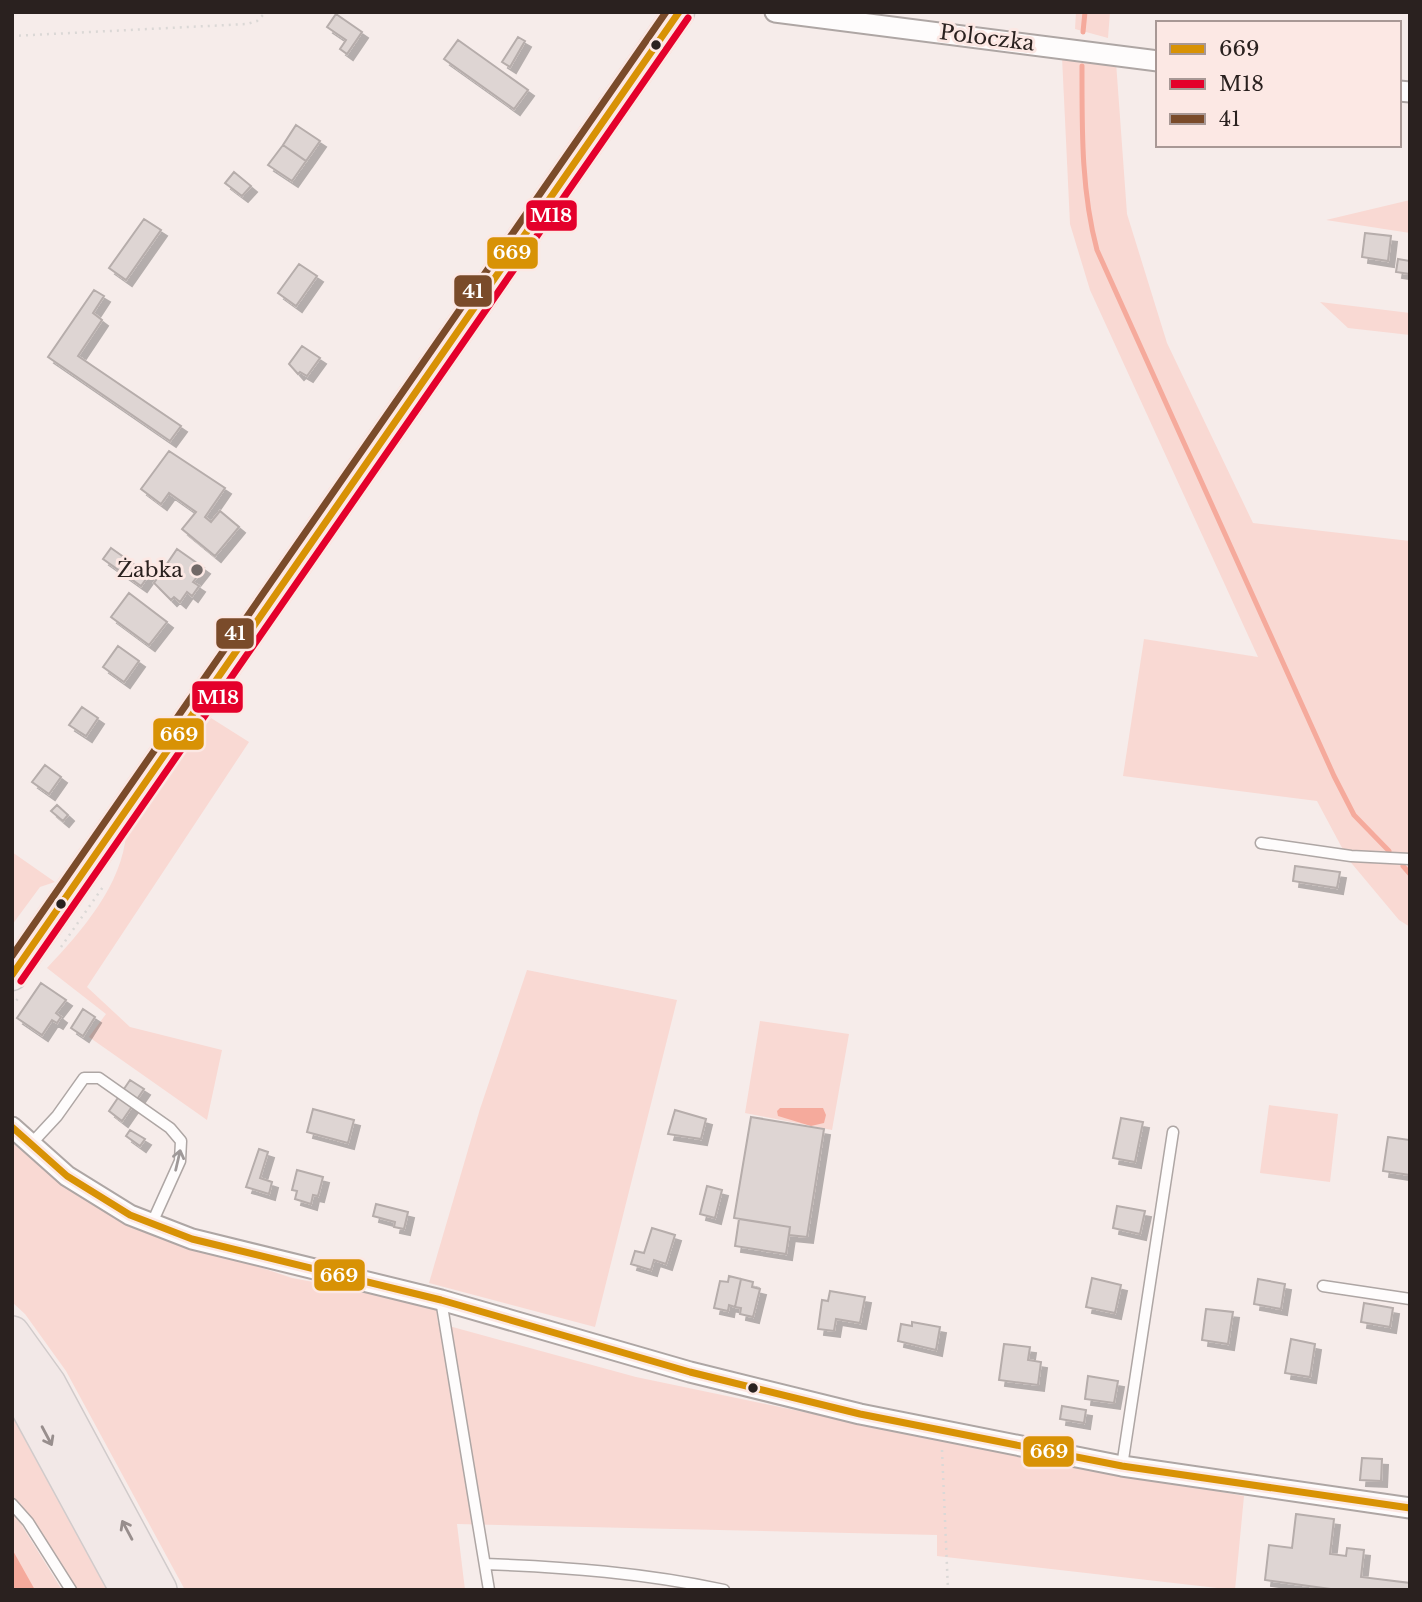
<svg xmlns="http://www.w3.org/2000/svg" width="1422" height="1602" font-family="'Libre Baskerville',serif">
  <defs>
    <filter id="shadow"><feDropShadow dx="6" dy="6" stdDeviation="0" flood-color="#0004"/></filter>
  </defs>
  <rect width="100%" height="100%" fill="#f6ecea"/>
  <path fill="#f9d9d3" d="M1076 12H1110L1108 38 1075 29Z
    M1062 57 1116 62 1127 214 1167 343 1253 523 1410 541V927L1399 920 1348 859 1317 801 1123 776 1144 639 1258 657 1090 290 1070 224Z
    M1410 200V233L1326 220Z
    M1320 302 1410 313V335L1348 328Z
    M211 718 249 742 87 987 130 1027 222 1050 207 1120 89 1037 106 1014 47 968C81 932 123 884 126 833Z
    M12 852 55 882 40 887 12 925Z
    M527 970 677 1000 595 1327 429 1283 480 1109Z
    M760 1021 849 1034 832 1130 745 1113Z
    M1269 1105 1338 1114 1330 1182 1260 1173Z
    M12 1142 65 1186 129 1223 292 1278 436 1305 438 1323 636 1377 977 1448 1244 1496 1235 1590 937 1556V1535L457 1524 465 1590H185L66 1371 25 1314 12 1302Z
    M12 1402 117 1590H77L21 1504 12 1497Z
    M12 1513 16 1516 62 1590H12Z"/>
  <path fill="#f5aa9c" d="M780 1108H823L826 1115 824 1123 811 1126 778 1116 777 1111Z
    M12 1549 35 1590H12Z"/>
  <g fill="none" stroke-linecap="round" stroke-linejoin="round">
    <path stroke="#f5aa9c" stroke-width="5" d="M1083 32 1085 12
      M1082 66C1082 128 1081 190 1097 250L1334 776 1354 815 1389 851
      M1403 866 1410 874"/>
  </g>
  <path fill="#ded5d3" stroke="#b6adab" stroke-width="2" filter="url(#shadow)" d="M336 14 362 32 347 54 340 49 346 40 327 27Z
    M518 37 525 41 510 67 502 62Z
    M458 40 528 90 514 109 444 59Z
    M296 125 320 141 306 161 283 145Z
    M283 145 306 161 292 181 268 165Z
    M234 172 251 186 242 196 225 183Z
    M144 219 161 230 126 280 109 268Z
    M1365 233 1391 236 1388 261 1362 257Z
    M1398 259 1410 261V274L1396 272Z
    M299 264 317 276 296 306 278 293Z
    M94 290 104 296 93 313 102 320 78 356 181 426 170 441 48 357Z
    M302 346 320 358 307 376 300 372 298 374 289 364Z
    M169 451 225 488 205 517 211 522 220 511 239 527 215 556 182 529 196 512 169 493 161 504 141 489Z
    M111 548 149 575 141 586 103 559Z
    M177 549 204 568 193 582 199 586 192 596 187 592 180 602 174 597 171 600 154 583Z
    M129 593 167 622 149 645 111 617Z
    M118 646 139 661 124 682 103 667Z
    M82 707 98 718 86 736 69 725Z
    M45 765 61 777 49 794 32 782Z
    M57 805 68 815 63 821 51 811Z
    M1295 866 1340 872 1337 888 1293 881Z
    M41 983 66 1000 56 1013 61 1017 57 1023 52 1020 42 1035 17 1018Z
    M83 1009 95 1017 83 1036 71 1028Z
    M130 1080 144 1089 122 1121 109 1111Z
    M313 1109 354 1120 348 1143 307 1132Z
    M675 1110 706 1119 701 1139 668 1134Z
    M751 1117 824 1129 807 1237 789 1235 790 1227 734 1218Z
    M1121 1118 1143 1122 1135 1162 1113 1158Z
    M130 1130 145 1139 140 1146 126 1136Z
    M1388 1137 1410 1140V1175L1383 1171Z
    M259 1149 268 1152 260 1178 272 1182 269 1194 246 1187Z
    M297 1170 323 1177 318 1196 313 1195 311 1204 295 1199 297 1191 292 1190Z
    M707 1186 722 1190 715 1218 700 1214Z
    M376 1204 408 1212 404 1229 394 1227 395 1222 373 1216Z
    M1117 1206 1145 1211 1140 1234 1113 1228Z
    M739 1219 790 1227 786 1254 735 1246Z
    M652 1228 675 1235 666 1264 654 1260 651 1270 631 1264 635 1251 644 1253Z
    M729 1276 741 1279 735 1307 729 1305 728 1311 714 1308 720 1281 728 1282Z
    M1092 1278 1121 1285 1115 1313 1086 1307Z
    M741 1279 753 1282 752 1287 760 1289 753 1317 740 1314 741 1308 735 1307Z
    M1258 1279 1285 1284 1281 1309 1254 1304Z
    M830 1291 865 1297 860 1323 836 1319 834 1331 818 1329 822 1300 828 1301Z
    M1364 1303 1393 1308 1390 1327 1361 1322Z
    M1206 1309 1233 1312 1228 1344 1202 1340Z
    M912 1322 940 1327 936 1350 898 1341 901 1324 912 1326Z
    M1291 1339 1315 1344 1310 1377 1285 1373Z
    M1004 1344 1030 1347 1028 1360 1041 1362 1038 1385 999 1380Z
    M1088 1376 1118 1381 1114 1403 1085 1399Z
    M1062 1406 1086 1410 1084 1423 1060 1419Z
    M1362 1458 1382 1459 1381 1481 1360 1480Z
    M1296 1514 1334 1519 1330 1554 1346 1556 1347 1548 1364 1550 1361 1577 1410 1583V1590H1338L1265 1580 1269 1545 1292 1548Z"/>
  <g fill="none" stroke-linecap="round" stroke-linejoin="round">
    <g stroke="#aea6a4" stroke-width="13">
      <path id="lane" d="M1261 843 1351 856 1410 859
        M31 1144 57 1116 84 1078H99L170 1128 181 1141 180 1161 152 1223
        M1323 1286 1410 1299
        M441 1300 489 1590
        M1122 1466 1173 1132
        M12 1504 28 1522 71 1590
        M485 1564C566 1567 645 1573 724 1590"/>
    </g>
    <g stroke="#aea6a4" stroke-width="23">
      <path id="street" d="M775 12 1158 61
        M1399 91 1410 92
        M12 1127 67 1176 130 1215 192 1239 441 1300 690 1372 860 1414 1122 1466 1410 1508"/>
    </g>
    <g stroke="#d1cbcb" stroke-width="33">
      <path id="primary" d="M12 975 679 12"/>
    </g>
    <g stroke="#d1cbcb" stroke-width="38">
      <path id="highway" d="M12 1334 48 1384 159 1590
        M12 1377 128 1590"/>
    </g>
    <path stroke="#dbd8d6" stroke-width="2.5" stroke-dasharray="2 5" stroke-linecap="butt" d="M12 36 247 24 257 21 266 12
      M61 947 105 884
      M12 1006 19 997
      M942 1450 948 1590"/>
    <use href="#lane" stroke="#fefcfc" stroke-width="10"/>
    <use href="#street" stroke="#fefcfc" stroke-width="19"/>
    <use href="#primary" stroke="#f6f0ef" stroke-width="30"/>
    <use href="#highway" stroke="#f2e8e7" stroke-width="35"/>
    <g stroke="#fce8e4" stroke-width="12">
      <path id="bus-1" d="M12 975 679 12
        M12 1127 67 1176 130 1215 192 1239 441 1300 690 1372 860 1414 1122 1466 1410 1508"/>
    </g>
    <g stroke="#fce8e4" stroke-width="12">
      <path id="bus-2" d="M21 981 688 18"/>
    </g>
    <g stroke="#fce8e4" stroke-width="12">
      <path id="bus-3" d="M12 956 666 12"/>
    </g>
    <use href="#bus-1" stroke="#d89205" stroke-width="7"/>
    <use href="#bus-2" stroke="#e4002b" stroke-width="7"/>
    <use href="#bus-3" stroke="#7a4b2a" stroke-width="7"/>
  </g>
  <defs><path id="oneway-shaft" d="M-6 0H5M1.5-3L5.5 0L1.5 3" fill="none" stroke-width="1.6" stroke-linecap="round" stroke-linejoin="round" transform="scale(1.75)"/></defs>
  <use stroke="#9f9999" href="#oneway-shaft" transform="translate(178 1160) rotate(-77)"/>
  <g stroke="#988e8d">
    <use href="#oneway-shaft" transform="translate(47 1436) rotate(62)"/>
    <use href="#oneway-shaft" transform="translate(127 1530) rotate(-118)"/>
  </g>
  <g fill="#2a211f" stroke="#fce8e4" stroke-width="2.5">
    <circle cx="656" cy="45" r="6"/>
    <circle cx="61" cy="904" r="6"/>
    <circle cx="753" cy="1388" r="6"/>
  </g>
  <circle fill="#716866" stroke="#fce8e4" stroke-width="2.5" cx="197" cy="570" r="7"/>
  <g text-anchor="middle" stroke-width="6" stroke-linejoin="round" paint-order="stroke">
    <g font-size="21" fill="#2a211f" stroke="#fce8e4">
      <text transform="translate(987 38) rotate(7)" y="7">Poloczka</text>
    </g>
    <g font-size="21" fill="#2a211f" stroke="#fce8e4" text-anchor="end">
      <text x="183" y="577">Żabka</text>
    </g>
  </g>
  <g stroke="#fce8e4" stroke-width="2.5">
    <rect x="525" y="199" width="53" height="33" rx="7" fill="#e4002b"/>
    <rect x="486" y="236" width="53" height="34" rx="7" fill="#d89205"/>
    <rect x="453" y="274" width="40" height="34" rx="7" fill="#7a4b2a"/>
    <rect x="215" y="617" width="40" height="33" rx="7" fill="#7a4b2a"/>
    <rect x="191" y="680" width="53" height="34" rx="7" fill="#e4002b"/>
    <rect x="152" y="717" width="53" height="34" rx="7" fill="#d89205"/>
    <rect x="313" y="1258" width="53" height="34" rx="7" fill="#d89205"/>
    <rect x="1022" y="1435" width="53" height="33" rx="7" fill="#d89205"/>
  </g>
  <g font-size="19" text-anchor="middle" font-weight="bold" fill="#fff">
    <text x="551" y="222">M18</text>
    <text x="512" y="259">669</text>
    <text x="473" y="298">41</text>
    <text x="235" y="640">41</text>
    <text x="218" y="704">M18</text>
    <text x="179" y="741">669</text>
    <text x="339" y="1282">669</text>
    <text x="1049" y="1458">669</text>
  </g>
  <rect width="1422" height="1602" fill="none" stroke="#2a211f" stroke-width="28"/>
  <rect x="1156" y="21" width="245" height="126" fill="#fce8e4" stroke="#a89895" stroke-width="2"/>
  <rect x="1170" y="44" width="35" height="10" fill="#d89205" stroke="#a89895" stroke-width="2"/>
  <text x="1219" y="56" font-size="21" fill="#2a211f">669</text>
  <rect x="1170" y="79" width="35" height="10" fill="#e4002b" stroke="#a89895" stroke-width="2"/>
  <text x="1219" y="91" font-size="21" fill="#2a211f">M18</text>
  <rect x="1170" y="114" width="35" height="10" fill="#7a4b2a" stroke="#a89895" stroke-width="2"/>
  <text x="1219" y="126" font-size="21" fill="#2a211f">41</text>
</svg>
